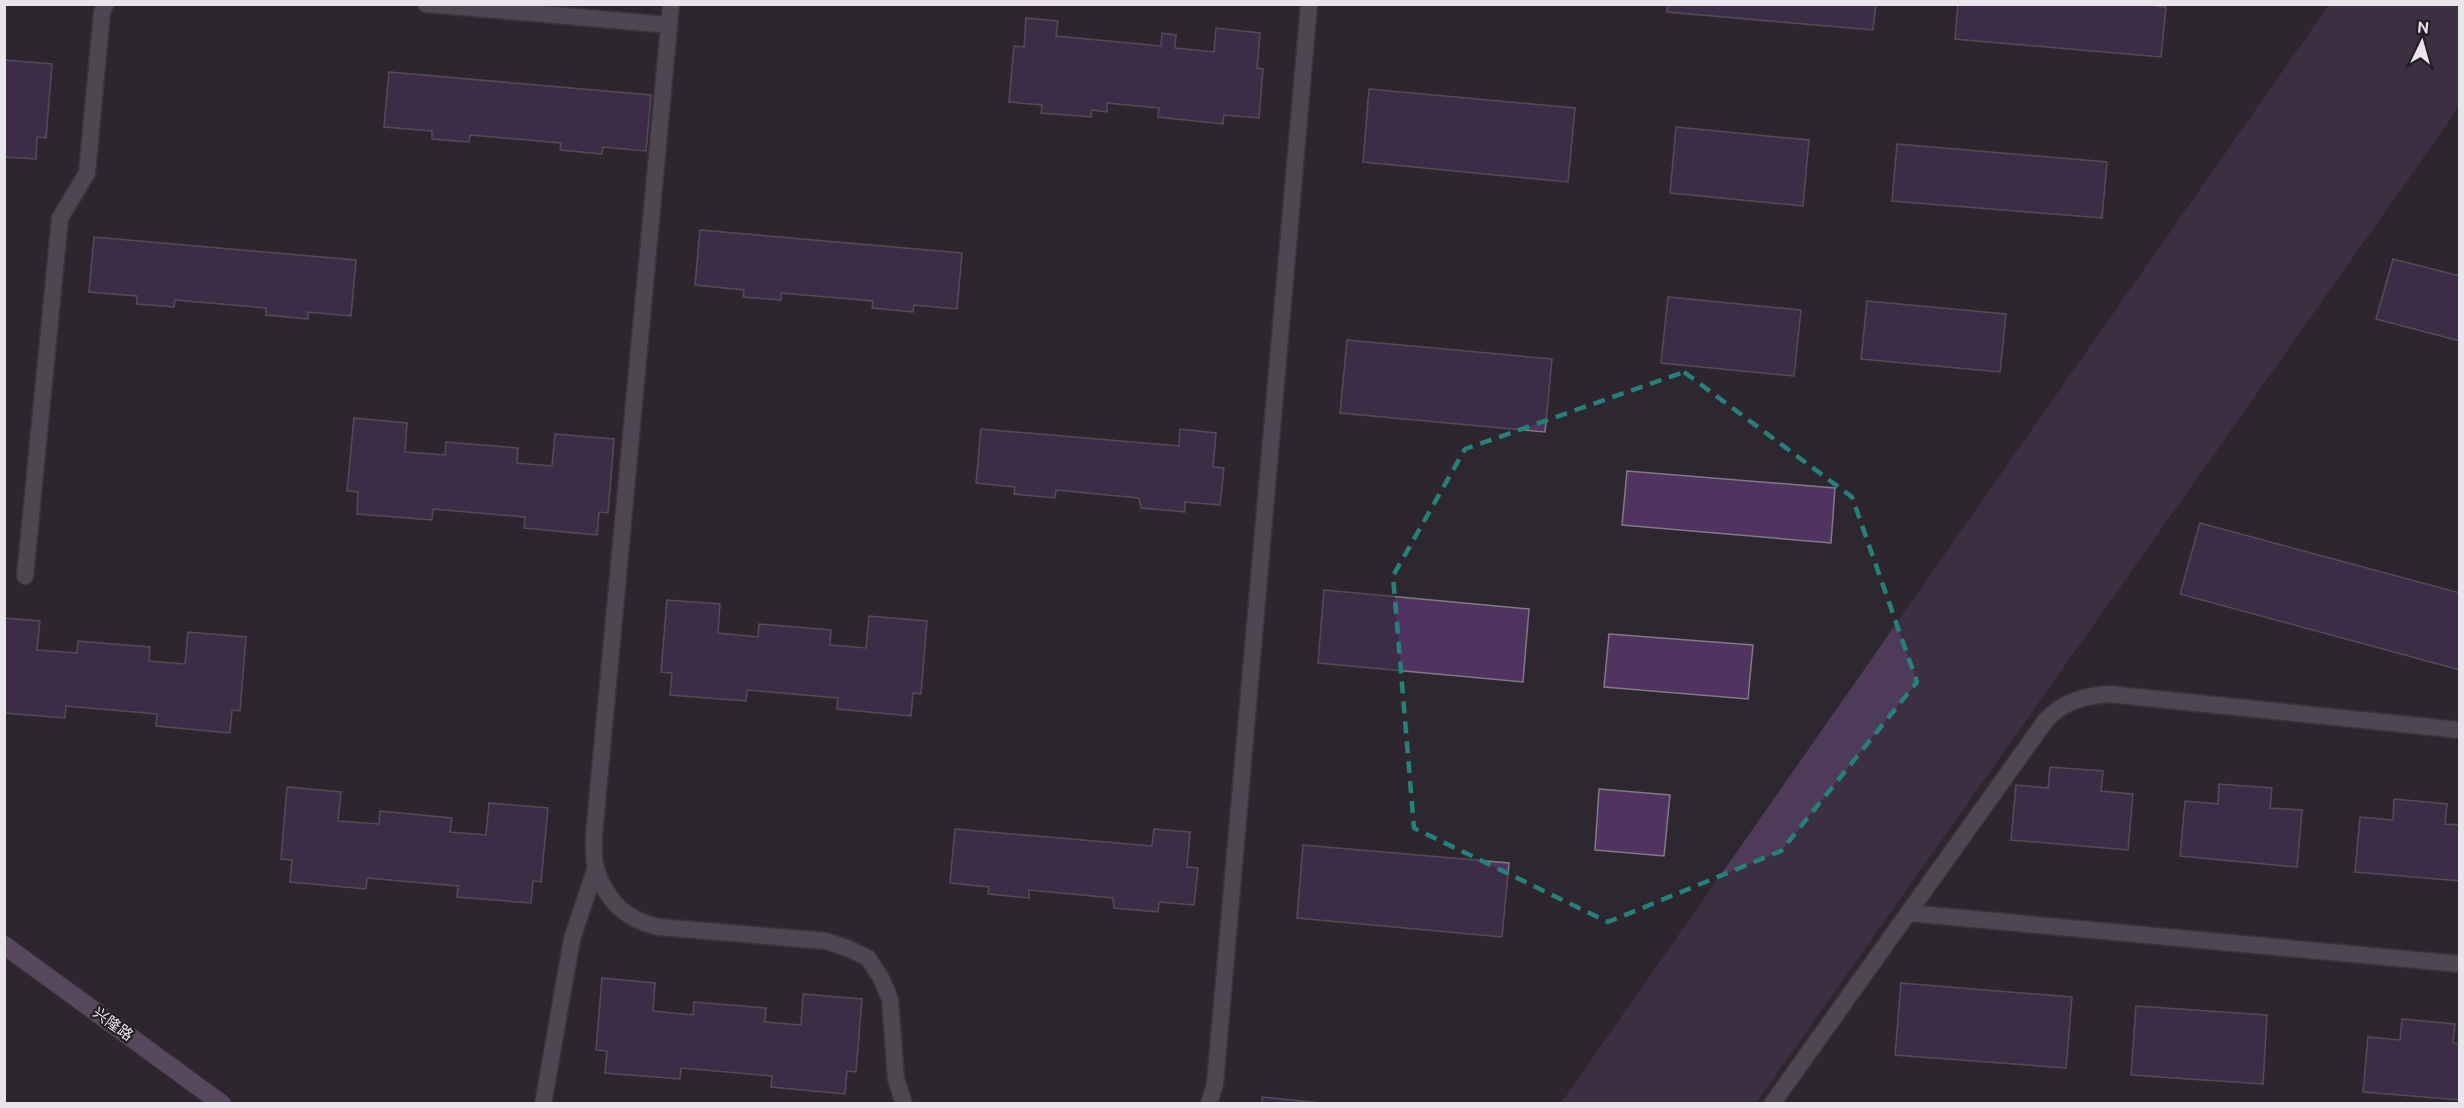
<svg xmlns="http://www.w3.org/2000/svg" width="2464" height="1108" font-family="Ubuntu,'Noto Sans SC',sans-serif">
  <rect width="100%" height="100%" fill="#2d2730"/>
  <path fill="#4e3b59" d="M2329 5H2459V107L1756 1103H1561Z"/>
  <path fill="#503360" stroke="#817a86" stroke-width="1.5" d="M1668 4H1876L1873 30 1667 12Z
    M1958 4H2140L2166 7 2161 57 1955 39Z
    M1026 18 1058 21 1056 36 1161 46 1162 33 1176 35 1175 48 1214 52 1216 28 1260 33 1257 68 1263 69 1259 118 1224 115 1223 124 1158 117 1159 108 1107 103V112L1092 110 1091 117 1041 113 1042 105 1009 102 1014 46 1024 47Z
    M4 60 52 64 46 138 37 137 36 159 4 157Z
    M389 72 651 95 646 151 603 147 602 154 560 150 561 143 470 135 469 142 432 139V131L384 127Z
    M1369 89 1575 108 1568 182 1363 162Z
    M1676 127 1809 140 1803 206 1670 193Z
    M1897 144 2107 162 2102 218 1892 201Z
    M700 230 962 253 957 309 914 305 913 312 872 308 873 301 781 293V300L743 297 744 290 695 285Z
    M94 237 356 260 351 316 308 312V319L266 315V308L175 300 174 307 137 304V296L89 292Z
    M2393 259 2460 276V341L2376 319Z
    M1668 297 1801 310 1794 376 1661 363Z
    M1867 301 2006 314 2000 372 1861 359Z
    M1347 340 1552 359 1545 432 1340 413Z
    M354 418 407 423 405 452 445 455 446 442 518 448 517 463 552 466 555 434 614 439 608 513 599 512 597 535 524 528 525 517 433 509 432 520 357 514 358 492 347 491Z
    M981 429 1179 446 1180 429 1216 433 1213 467 1224 468 1220 505 1185 502V512L1141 508 1139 498 1056 490 1055 498 1014 494 1015 487 976 483Z
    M1627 471 1835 488 1831 543 1622 525Z
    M2200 523 2460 593V670L2180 594Z
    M1324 590 1529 609 1523 682 1318 663Z
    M667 600 720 604 718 633 758 637 759 624 831 630 830 645 866 648 869 616 927 621 921 694 913 693 911 716 837 709 838 698 747 690 746 701 670 695 672 673 661 672Z
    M4 618 40 621 37 650 77 653 78 641 150 647 149 661 185 664 188 632 246 637 240 711 232 710 230 733 156 726 157 714 66 706 65 718 4 713Z
    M1609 634 1753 645 1748 699 1604 687Z
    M2050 767 2103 771 2101 791 2133 794 2128 850 2011 840 2016 785 2048 788Z
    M2219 784 2272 788 2270 808 2302 810 2297 867 2180 856 2185 801 2218 804Z
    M287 787 341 792 338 821 379 824 380 811 452 818 450 832 486 835 489 803 548 808 541 882 533 881 531 903 457 897 458 886 367 878 366 889 290 882 292 860 281 859Z
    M1599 789 1670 795 1664 856 1595 850Z
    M2394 799 2447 804 2445 824 2460 825V881L2355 872 2360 817 2393 820Z
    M955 829 1152 846 1154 829 1190 832 1187 867 1198 868 1194 905 1159 902 1158 912 1114 908 1113 898 1029 890V898L988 894 989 887 950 883Z
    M1303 845 1509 863 1502 937 1297 918Z
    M602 978 655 983 653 1011 693 1015 694 1002 766 1008 765 1022 801 1025 803 994 862 999 856 1072 847 1071 845 1094 771 1087 772 1076 681 1068 680 1079 605 1073 607 1051 596 1050Z
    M1901 983 2072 997 2066 1068 1895 1055Z
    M2136 1006 2267 1015 2263 1084 2131 1075Z
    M2402 1019 2455 1024 2453 1043 2460 1044V1100L2363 1092 2368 1037 2400 1040Z
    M1262 1097 1330 1104H1262Z"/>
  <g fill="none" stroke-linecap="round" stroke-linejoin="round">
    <g stroke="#48434b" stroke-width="19">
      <path id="lane" d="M426 4 669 25
        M671 4 594 835C594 846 593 859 596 869 607 902 626 920 659 927L826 941 847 948 868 958 881 978 890 999 896 1079 904 1104
        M25 576 60 218 87 173 102 12 106 4
        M1908 913 2460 964
        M543 1104 572 939 596 867
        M1209 1104 1215 1084 1309 4
        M1772 1104 2046 720C2063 702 2083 696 2108 694L2460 730"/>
    </g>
    <g stroke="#48434b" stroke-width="20">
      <path id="secondary" d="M4 945 222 1104"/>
    </g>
    <use href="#lane" stroke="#756e79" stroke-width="16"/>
    <use href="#secondary" stroke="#8a7198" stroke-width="18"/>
  </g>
  <path d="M0 0H2464V1108H0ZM1684 372 1852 497 1917 682 1781 851 1608 922 1414 828 1393 576 1465 449Z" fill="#2d2730" fill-opacity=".55" fill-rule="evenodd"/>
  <path fill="none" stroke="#25817a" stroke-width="4.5" stroke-dasharray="12 8" stroke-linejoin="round" d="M1684 372 1852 497 1917 682 1781 851 1608 922 1414 828 1393 576 1465 449Z"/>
  <g text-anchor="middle" stroke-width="4.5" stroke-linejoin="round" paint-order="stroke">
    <g font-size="15" fill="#e8e5eb" stroke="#231d26">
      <text transform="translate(113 1024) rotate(36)" y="5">兴隆路</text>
    </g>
  </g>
  <rect width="2464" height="1108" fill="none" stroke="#e8e5eb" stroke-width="12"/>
  <g transform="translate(2422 42) rotate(5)" stroke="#231d26" stroke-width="4.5" paint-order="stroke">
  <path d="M0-4.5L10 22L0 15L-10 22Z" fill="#e8e5eb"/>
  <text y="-9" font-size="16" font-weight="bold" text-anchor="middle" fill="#e8e5eb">N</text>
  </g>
</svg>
